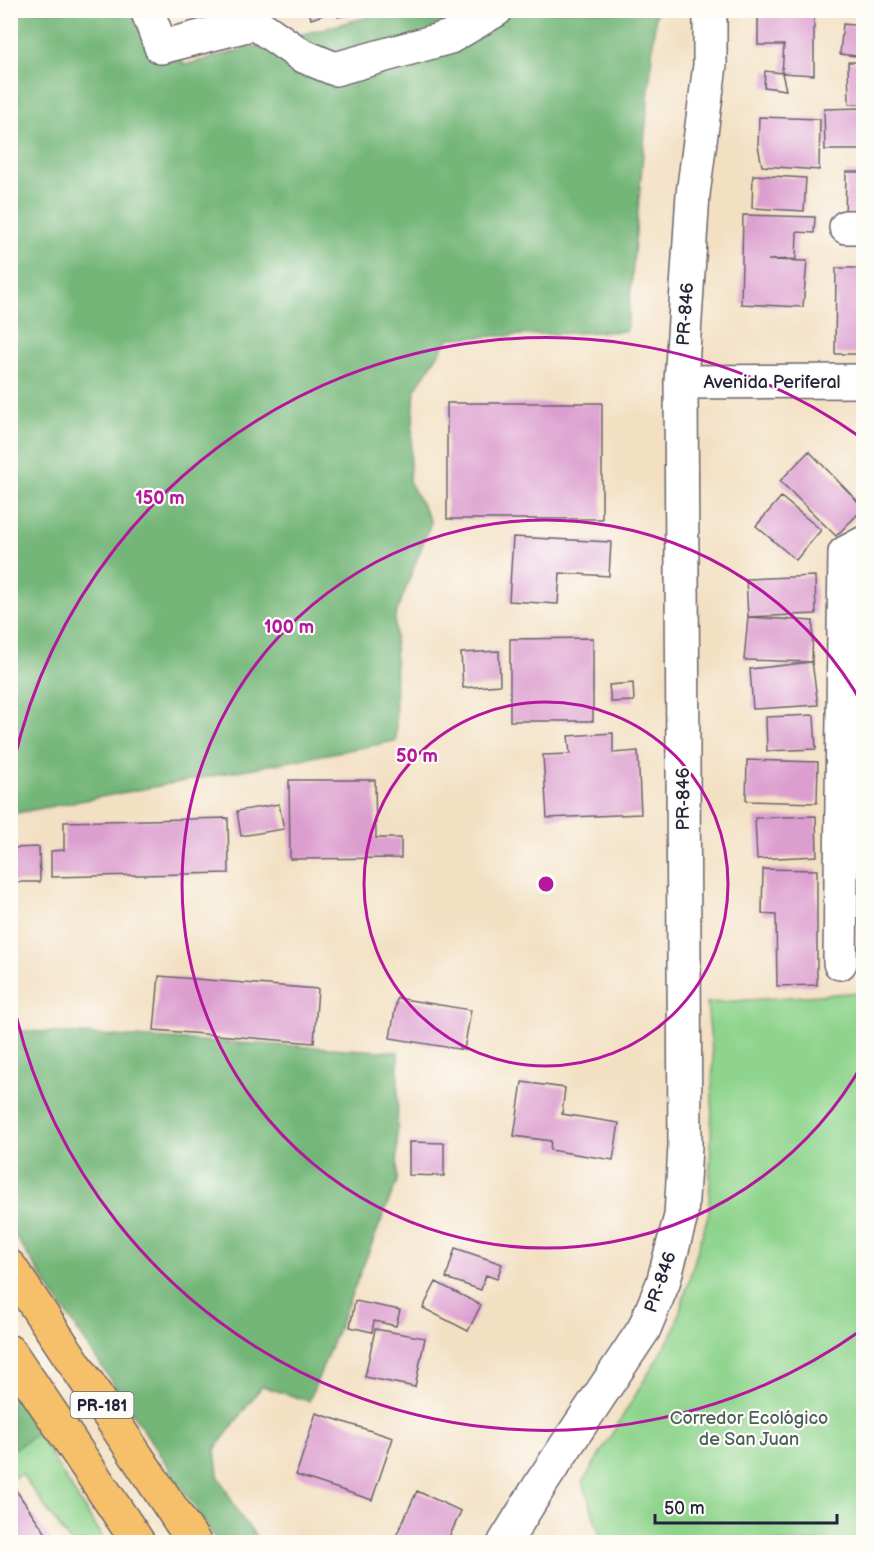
<svg xmlns="http://www.w3.org/2000/svg" width="874" height="1553" font-family="'Balsamiq Sans',sans-serif">
  <rect width="100%" height="100%" fill="#fdfcf7"/>
  <filter id="ink" filterUnits="userSpaceOnUse"><feTurbulence type="fractalNoise" baseFrequency=".0167" numOctaves="2"/><feDisplacementMap in="SourceGraphic" scale="12" xChannelSelector="R" yChannelSelector="G"/><feConvolveMatrix kernelMatrix="1 2 1 2 8 2 1 2 1" color-interpolation-filters="sRGB"/></filter>
  <filter id="wash" filterUnits="userSpaceOnUse"><feTurbulence type="fractalNoise" baseFrequency=".008" numOctaves="4" result="noise"/><feDisplacementMap in="SourceGraphic" scale="24" xChannelSelector="R" yChannelSelector="G"/><feGaussianBlur stdDeviation="1.35" result="paint"/><feColorMatrix in="noise" values="0 0 0 0 0 0 0 0 0 0 0 0 0 0 0 0 0 1.4 0 .05"/><feComposite in="paint" operator="in"/></filter>
  <g filter="url(#wash)">
    <rect width="100%" height="100%" fill="#f3e0c3"/>
    <path fill="#8fd48d" stroke="#587b64" stroke-width="1.5" d="M863 992V1542H602L583 1482 674 1331 709 1212 713 1061 707 1003Z
      M37 1433 105 1542H70L21 1473 11 1480V1451Z"/>
    <path fill="#73b678" stroke="#4a6c5a" stroke-width="1.5" d="M11 11H156L184 65 391 11H656L627 331 449 338 415 389 409 481 431 522 395 617 396 741 11 814Z
      M10 1030 398 1052 397 1181 309 1401 262 1386 215 1449 218 1475 240 1516 261 1542H218L11 1230Z
      M11 1392 37 1433 11 1451H10Z"/>
    <g id="blocks">
      <path fill="#dc9dcf" d="M309 10H335V11L311 19Z
        M336 10H357V11L338 17Z
        M758 10H814V75L782 73 786 90 764 87 765 71 782 73 784 45H758Z
        M843 24 864 26V57L840 54Z
        M848 62H864V104H849Z
        M864 108V150H825L824 109Z
        M759 117 820 119 819 170 762 166 758 146Z
        M846 172H864V221L845 219Z
        M753 175 806 178 804 211 752 208Z
        M743 215 815 217 814 233 797 232 796 259 768 260 807 261 803 307 741 304Z
        M836 268H864V354H835Z
        M447 403H602V519H447Z
        M809 451 864 508 836 536 780 481Z
        M781 497 821 530 796 560 756 526Z
        M513 537 611 542 609 576 560 573 558 604 509 601Z
        M815 576 816 614 748 617 746 579Z
        M748 617 813 621 812 662 744 660Z
        M593 638V721H510V639Z
        M499 651 500 685 463 688 461 653Z
        M812 662 818 705 753 709 750 669Z
        M633 683 634 701 611 702 609 685Z
        M814 715 816 749 767 751 766 717Z
        M613 733V753L638 751 641 814 547 818 543 755 570 754 568 736Z
        M747 760 818 762 817 803 746 801Z
        M289 780H375L376 838H401V858L290 859Z
        M279 804 284 829 241 836 237 811Z
        M816 816 817 856 757 859 755 818Z
        M228 818 229 873 51 877V851L64 850V822Z
        M39 847 40 882H10V848Z
        M763 869 817 870V985L777 986 776 915 762 914Z
        M159 976 318 989 314 1043 154 1030Z
        M397 998 471 1010 464 1050 390 1038Z
        M522 1082 565 1088 562 1114 619 1123 613 1160 550 1150 551 1141 514 1136Z
        M409 1142 444 1143V1176L409 1175Z
        M455 1248 502 1264 497 1279 486 1275 481 1290 446 1278Z
        M436 1282 481 1305 468 1331 423 1308Z
        M355 1301 400 1310 396 1326 374 1321 372 1332 350 1327Z
        M375 1329 425 1338 415 1387 365 1377Z
        M316 1413 393 1438 372 1500 296 1475Z
        M15 1489 52 1542H10V1493Z
        M417 1491 461 1511 447 1542H405L395 1538Z"/>
    </g>
  </g>
  <g filter="url(#ink)">
    <use href="#blocks" fill-opacity="0" stroke="#6b646b" stroke-width="1.5"/>
    <g fill="none" stroke-linecap="round" stroke-linejoin="round">
      <g stroke="#6b646b" stroke-width="36">
        <path id="minor" d="M147 10 161 47 255 23 301 55 335 69 450 37 496 10
          M846 227H864
          M681 382 864 381
          M840 963 845 553 864 543
          M505 1542 542 1482 644 1329 663 1283 681 1216 685 1146 681 382 693 194 710 65V10"/>
      </g>
      <g stroke="#6b646b" stroke-width="36">
        <path id="major" d="M10 1267 194 1542
          M10 1352 138 1542"/>
      </g>
      <use href="#minor" stroke="#fff" stroke-width="33"/>
      <use href="#major" stroke="#f6c06b" stroke-width="33"/>
    </g>
  </g>
  <g fill="none" stroke="#b5179e" stroke-width="3">
    <circle cx="546" cy="884" r="182"/>
    <path d="M863 1063A364 364 0 1 1 863 705"/>
    <path d="M863 1329A546 546 0 0 1 11 993M11 775A546 546 0 0 1 863 439"/>
  </g>
  <g text-anchor="middle" stroke-width="4.5" stroke-linejoin="round" paint-order="stroke">
    <rect fill="#fdfcf7" stroke="#646373" stroke-width="1.5" x="70.5" y="1392" width="63" height="26" rx="4.5"/>
    <g font-size="16" font-weight="bold" fill="#22223b">
      <text x="102" y="1411">PR-181</text>
    </g>
    <g font-size="18" fill="#22223b" stroke="#fdfcf7">
      <text transform="translate(685 314) rotate(-86)" y="6">PR-846</text>
      <text x="772" y="388">Avenida Periferal</text>
      <text transform="translate(683 799) rotate(-90)" y="6">PR-846</text>
      <text transform="translate(660 1282) rotate(-71)" y="6">PR-846</text>
    </g>
    <g font-size="18" fill="#486058" stroke="#fdfcf7">
      <text x="749" y="1424">Corredor Ecológico<tspan x="749" dy="21">de San Juan</tspan></text>
    </g>
  </g>
  <circle cx="546" cy="884" r="9" fill="#b5179e" stroke="#fdfcf7" stroke-width="3"/>
  <g font-size="18" text-anchor="middle" font-weight="bold" fill="#b5179e" stroke="#fdfcf7" stroke-width="4.5" stroke-linejoin="round" paint-order="stroke">
    <text x="160" y="504">150 m</text>
    <text x="289" y="633">100 m</text>
    <text x="417" y="762">50 m</text>
  </g>
  <rect width="874" height="1553" fill="none" stroke="#fdfcf7" stroke-width="36"/>
  <path d="M655 1514v9h182v-9" fill="none" stroke="#22223b" stroke-width="3"/>
  <text x="664" y="1514" font-size="18" fill="#22223b" stroke="#fdfcf7" stroke-width="4.5" paint-order="stroke">50 m</text>
</svg>
